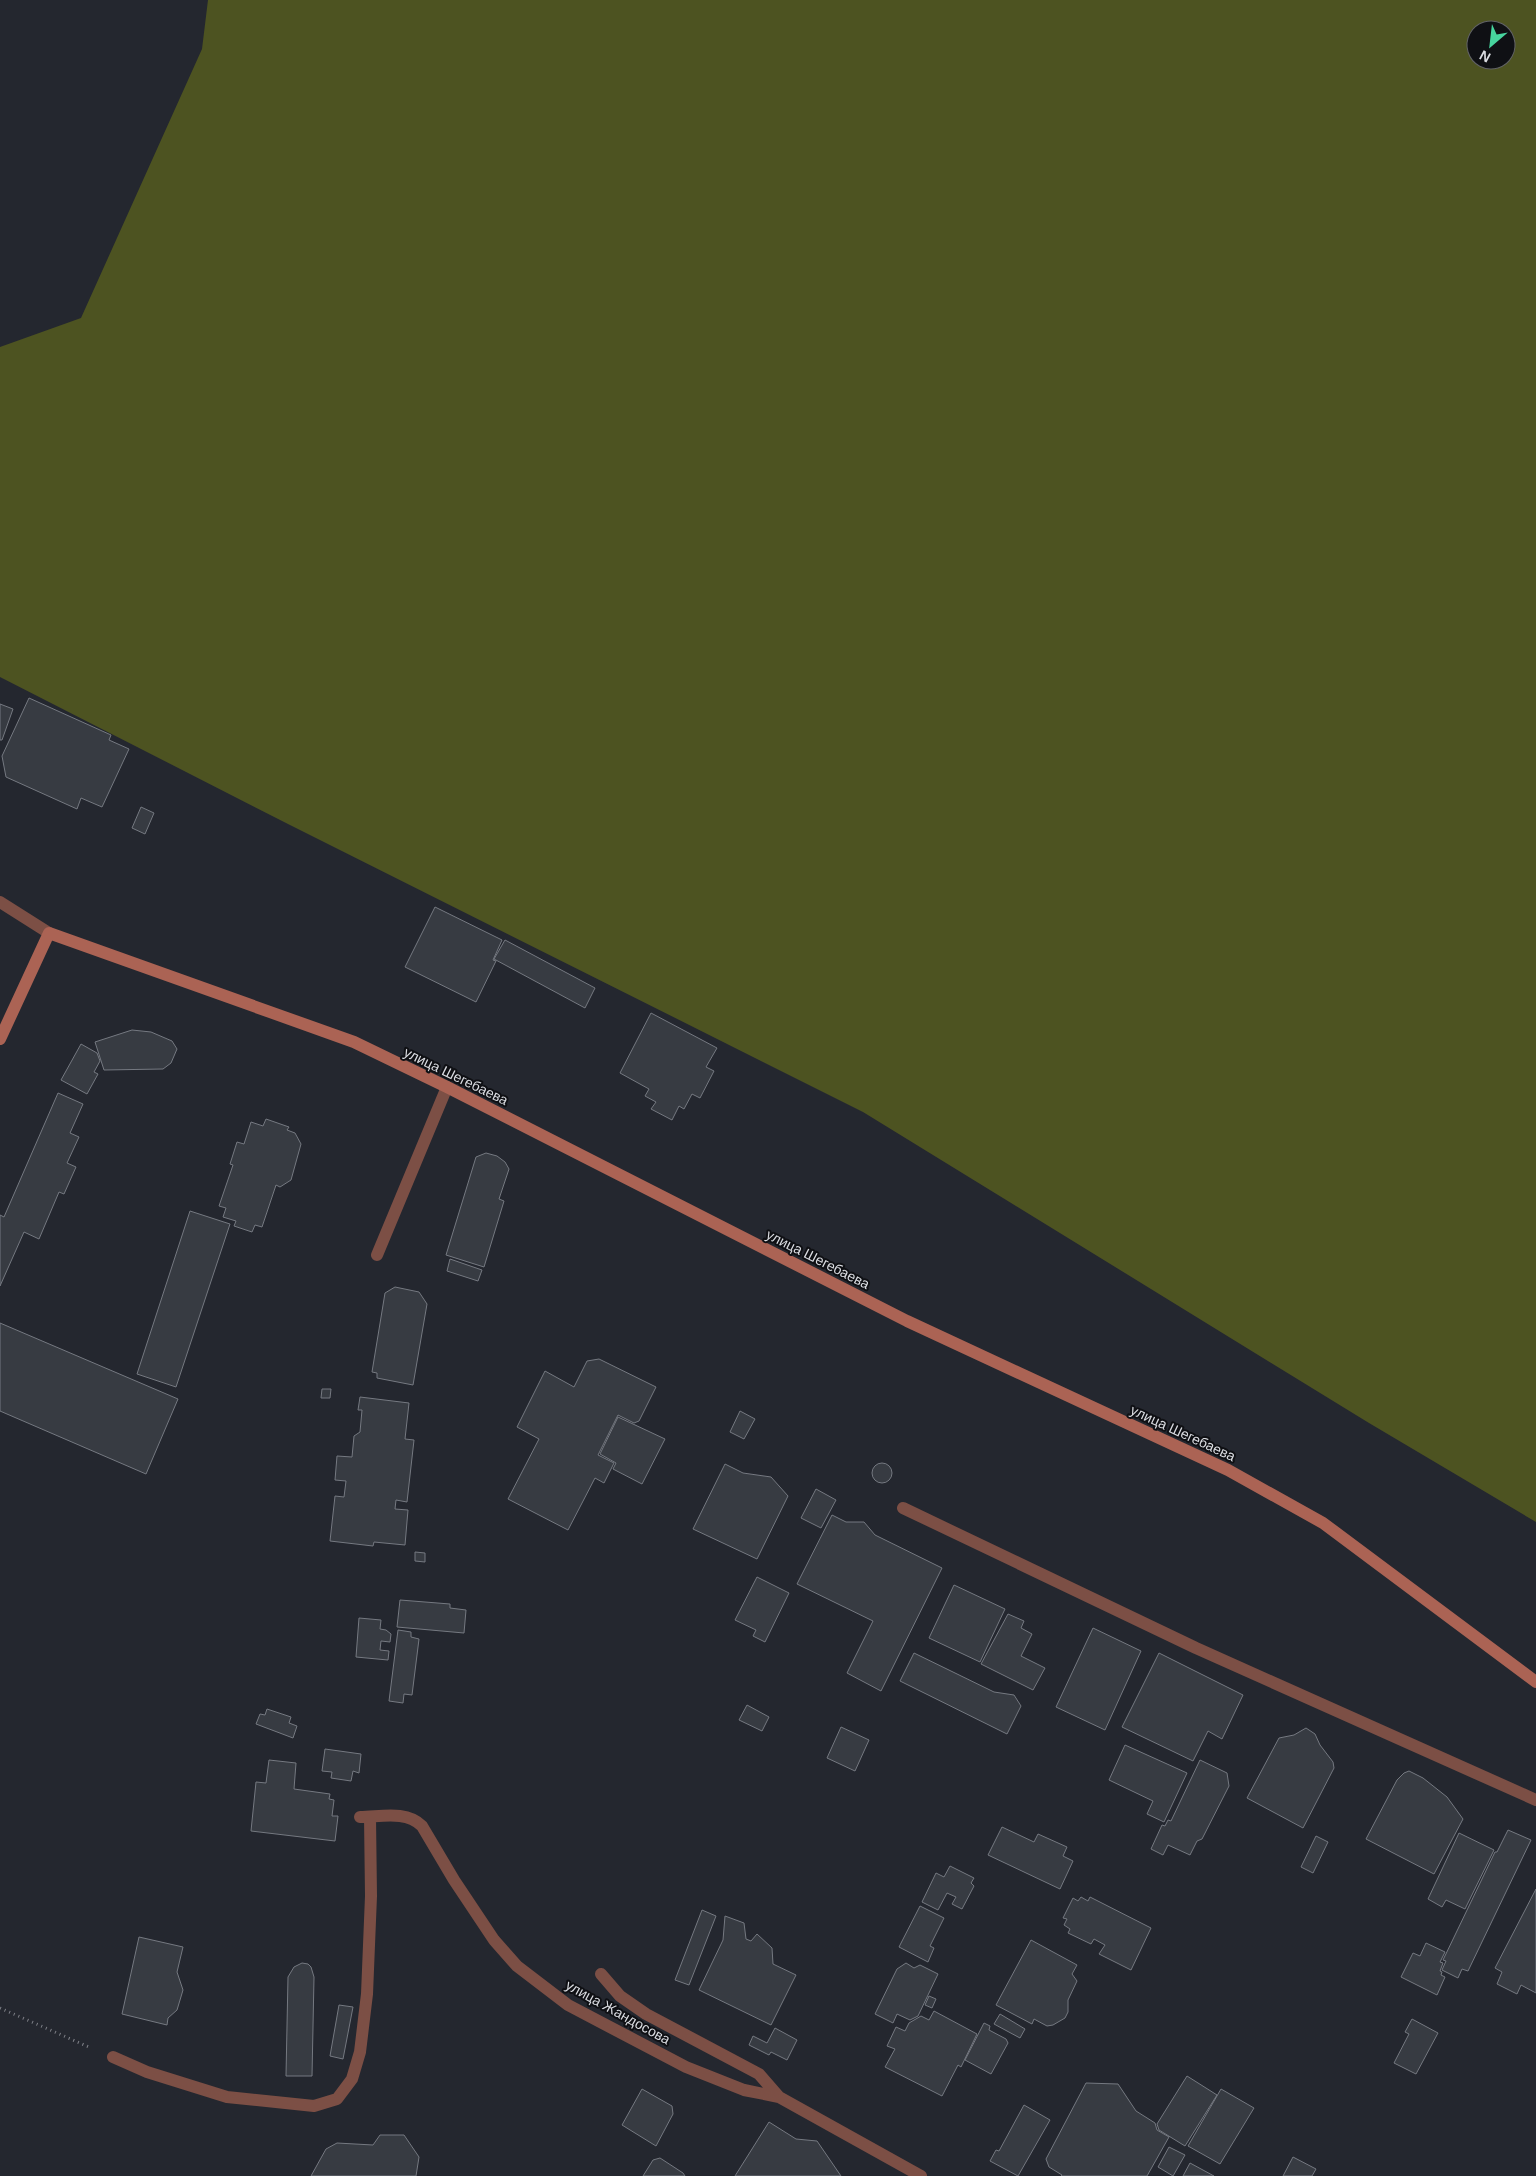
<svg xmlns="http://www.w3.org/2000/svg" width="1536" height="2176" font-family="Helvetica,sans-serif">
  <rect width="100%" height="100%" fill="#24272f"/>
  <path fill="#4d5321" fill-rule="evenodd" d="M208 0H1536V1522L1369 1423 863 1112 288 824 0 677V347L81 318 202 49ZM1476 30H1506V60H1476Z"/>
  <path fill="#373b42" stroke="#757981" d="M29 698 111 735 109 740 129 749 102 807 81 798 77 809 6 777 2 756Z
    M0 704 13 709 2 740H0Z
    M141 807 154 813 145 834 132 828Z
    M435 907 502 940 493 960 496 961 476 1002 405 967Z
    M505 940 595 988 585 1008 494 959Z
    M651 1013 717 1048 706 1067 714 1071 700 1098 692 1094 684 1109 679 1106 672 1120 651 1109 656 1102 645 1096 649 1089 620 1073Z
    M132 1030 151 1032 172 1041 177 1049 171 1063 163 1069 104 1070 95 1042Z
    M81 1044 97 1053 100 1061 94 1072 98 1074 87 1094 61 1080Z
    M58 1093 83 1104 70 1133 79 1137 67 1163 76 1167 64 1194 59 1192 39 1239 24 1232 0 1286V1215L4 1217Z
    M266 1119 289 1127 287 1130 295 1133 301 1144 291 1180 280 1187 276 1185 262 1227 255 1225 252 1232 234 1226 236 1221 223 1217 226 1208 219 1206 233 1165 230 1164 237 1142 244 1144 251 1122 263 1126Z
    M486 1153 497 1156 505 1162 509 1169 499 1199 504 1201 484 1267 446 1255 476 1157Z
    M190 1211 230 1224 176 1387 137 1374Z
    M450 1259 482 1270 478 1281 447 1271Z
    M395 1287 419 1292 427 1304 413 1385 377 1378V1373L372 1372 385 1293Z
    M0 1323 178 1399 146 1474 0 1411Z
    M599 1359 656 1387 639 1421 634 1423 618 1415 598 1455 614 1463 604 1483 595 1478 568 1530 508 1499 539 1439 517 1427 545 1371 574 1387 587 1361Z
    M322 1389H331L330 1398H321Z
    M360 1397 409 1403 405 1439 414 1440 407 1502 396 1500 395 1509 408 1510 405 1545 374 1542 373 1546 330 1541 335 1496 344 1497 346 1481 335 1480 337 1456 352 1457 354 1436 360 1432 362 1410H358Z
    M740 1411 755 1419 744 1439 730 1432Z
    M618 1417 665 1439 642 1484 613 1469 616 1463 600 1454Z
    M872 1473a10 10 0 1 1 20 0a10 10 0 1 1-20 0Z
    M725 1464 743 1473 771 1477 788 1496 757 1559 693 1529Z
    M816 1489 836 1500 821 1528 801 1518Z
    M832 1515 846 1522H864L875 1535 942 1568 881 1691 847 1673 873 1621 797 1584Z
    M415 1552 425 1553V1562L415 1561Z
    M757 1577 789 1593 765 1642 753 1636 756 1630 735 1620Z
    M954 1585 1005 1609 980 1662 929 1638Z
    M400 1600 450 1604V1608L466 1610 464 1633 397 1627Z
    M1008 1614 1024 1621 1021 1628 1032 1634 1021 1656 1045 1668 1033 1690 981 1664Z
    M359 1618 381 1620 380 1629 386 1630 391 1634 390 1642 381 1641 380 1650 389 1651 388 1660 356 1657Z
    M1093 1628 1141 1651 1105 1730 1056 1707Z
    M398 1630 411 1632V1637L419 1639 412 1695 404 1694 403 1703 389 1701Z
    M914 1653 994 1692 1014 1695 1021 1706 1007 1734 900 1681Z
    M1159 1653 1243 1695 1222 1739 1208 1731 1193 1761 1122 1727Z
    M747 1705 769 1717 762 1731 739 1720Z
    M267 1709 291 1717 289 1723 297 1726 293 1738 256 1724 260 1714 265 1715Z
    M841 1727 869 1740 855 1771 827 1758Z
    M1306 1728 1315 1734 1320 1745 1333 1762 1334 1768 1303 1828 1247 1798 1279 1738 1294 1735Z
    M1125 1745 1187 1773 1164 1822 1147 1814 1153 1801 1109 1780Z
    M325 1749 361 1754 359 1773 353 1771 351 1781 331 1778 332 1772 322 1771Z
    M269 1760 296 1763 294 1789 330 1794 329 1799 334 1800 332 1816H338L335 1841 251 1831 256 1782 266 1783Z
    M1200 1760 1227 1773 1229 1786 1202 1839 1197 1841 1190 1855 1168 1845 1163 1855 1151 1849 1162 1825 1165 1826 1168 1820 1171 1821Z
    M1409 1771 1423 1778 1447 1797 1463 1819 1434 1874 1366 1839 1397 1780 1404 1773Z
    M1002 1827 1034 1842 1038 1834 1067 1847 1063 1856 1073 1861 1060 1889 988 1855Z
    M1508 1830 1531 1840 1468 1971 1462 1969 1458 1978 1442 1970 1446 1961 1443 1960 1495 1852H1497Z
    M1459 1833 1494 1850 1465 1909 1446 1900 1442 1907 1428 1899Z
    M1316 1836 1328 1842 1313 1873 1301 1867Z
    M950 1866 974 1878 971 1883 974 1886 962 1909 952 1904 956 1897 947 1893 938 1910 922 1902 936 1873 944 1877Z
    M1536 1889V1993L1521 1985 1517 1994 1497 1984 1502 1972 1495 1968Z
    M1081 1897 1088 1901 1090 1897 1151 1928 1131 1970 1099 1954 1105 1945 1094 1939 1091 1944 1068 1933 1070 1929 1064 1925 1067 1919 1063 1918 1073 1898 1078 1901Z
    M920 1906 944 1918 930 1946 934 1948 928 1962 899 1947Z
    M702 1910 716 1916 689 1985 675 1980Z
    M725 1916 744 1923 746 1939 751 1941 757 1934 772 1948 773 1964 796 1975 771 2025 699 1990 723 1940Z
    M139 1937 183 1947 177 1972 183 1990 177 2010 168 2018 167 2025 122 2014Z
    M1031 1940 1077 1965 1072 1974 1077 1981 1068 2000V2012L1065 2018 1053 2025 1047 2026 1034 2019 1032 2024 996 2005Z
    M1426 1943 1445 1952 1440 1962 1443 1963 1440 1971 1442 1972 1441 1975 1445 1977 1437 1995 1401 1977 1413 1953 1420 1956Z
    M302 1963 308 1964 311 1967 314 1977 312 2076H286L288 1977 294 1967Z
    M906 1963 914 1968 920 1965 938 1974 918 2016 910 2020 897 2014 893 2023 875 2014 897 1969Z
    M929 1996 936 1999 932 2008 925 2005Z
    M339 2005 353 2007 343 2059 330 2056Z
    M934 2011 977 2034 961 2067 958 2065 942 2096 885 2067 895 2049 887 2046 896 2027 905 2031 909 2023 921 2016 929 2020Z
    M1000 2014 1025 2029 1020 2038 994 2024Z
    M1412 2019 1438 2033 1416 2074 1394 2063 1409 2034 1405 2032Z
    M984 2023 990 2026 989 2030 1006 2039 1008 2043 991 2074 965 2060Z
    M775 2028 797 2040 787 2060 771 2052 769 2055 749 2045 753 2036 767 2043Z
    M1187 2076 1217 2095 1185 2146 1159 2130 1157 2124Z
    M1086 2083 1118 2084 1136 2111 1155 2123 1157 2130 1169 2137 1147 2176H1061L1062 2175 1049 2167 1046 2159Z
    M642 2089 672 2106 673 2114 656 2146 622 2125Z
    M1221 2089 1254 2108 1220 2164 1188 2146Z
    M1024 2105 1050 2120 1018 2176 990 2161 996 2150 999 2151Z
    M769 2122 796 2139 817 2141 841 2176H735Z
    M380 2135H404L419 2157 416 2176H311L326 2149 337 2143 373 2145Z
    M1169 2147 1185 2155 1173 2176 1158 2167Z
    M1293 2157 1316 2169 1312 2176H1283Z
    M660 2158 683 2173 685 2176H643L653 2160Z
    M1190 2163 1214 2176H1183Z"/>
  <g fill="none" stroke-linecap="round" stroke-linejoin="round">
    <path stroke="#82848b" stroke-width="3" stroke-dasharray="1 4" stroke-linecap="butt" d="M0 2008 89 2047"/>
    <path stroke="#7c4f45" stroke-width="12" d="M0 902 49 933
      M377 1255 447 1087
      M903 1508 1196 1648 1536 1800
      M360 1817C380 1817 406 1810 422 1826L454 1880 494 1940 517 1966 568 2005 686 2067 744 2090 779 2097 921 2176
      M601 1974 620 1996 646 2014 759 2074 779 2097
      M113 2057 147 2072 227 2097 314 2106 337 2099 352 2079 360 2052 367 1994 371 1896 370 1817"/>
    <path stroke="#ab6354" stroke-width="12" d="M0 1039 49 933 354 1042 447 1087 907 1321 1228 1470 1323 1523 1536 1682"/>
  </g>
  <g text-anchor="middle" stroke-width="4" stroke-linejoin="round" paint-order="stroke">
    <g font-size="14" fill="#dbdde2" stroke="#0f1014">
      <text transform="translate(456 1076) rotate(26)" y="5">улица Шегебаева</text>
      <text transform="translate(818 1259) rotate(27)" y="5">улица Шегебаева</text>
      <text transform="translate(1183 1433) rotate(25)" y="5">улица Шегебаева</text>
      <text transform="translate(618 2012) rotate(29)" y="5">улица Жандосова</text>
    </g>
  </g>
  <g transform="translate(1491 45) rotate(208)"><circle r="24" fill="#0f1014" stroke="#616266"/>
  <path d="M0-4L9 19L0 12L-9 19Z" fill="#47d49e"/>
  <text y="-8" font-size="14" font-weight="bold" text-anchor="middle" fill="#dbdde2">N</text>
  </g>
</svg>
